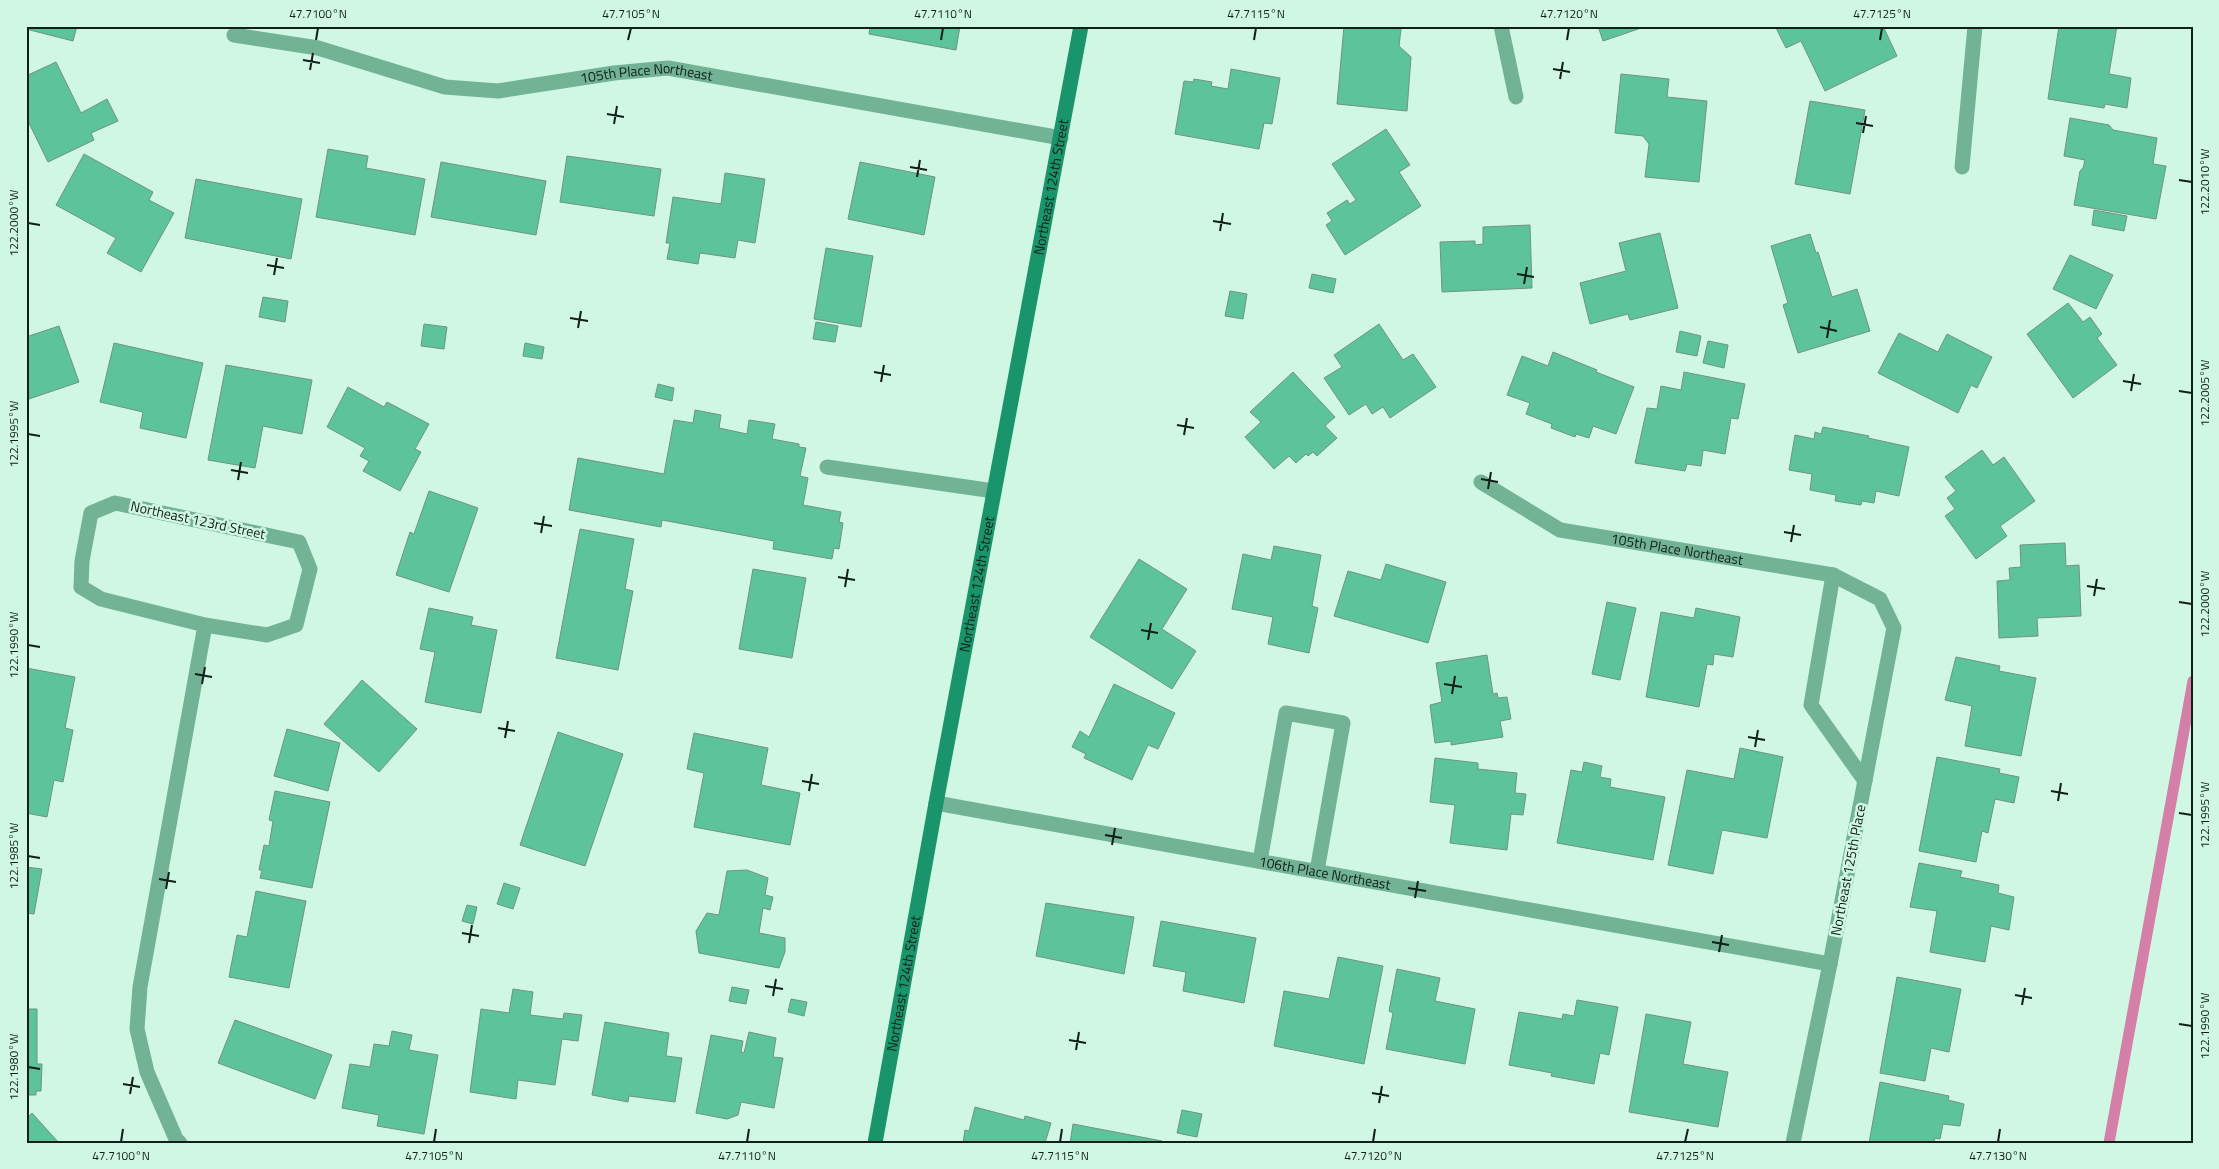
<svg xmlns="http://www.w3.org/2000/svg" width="2219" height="1169" font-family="'Titillium Web',sans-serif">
  <rect width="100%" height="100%" fill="#cff7e4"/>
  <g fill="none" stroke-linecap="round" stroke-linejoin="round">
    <path stroke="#d37fa7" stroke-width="11" d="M2109 1143 2193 681"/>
  </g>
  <path fill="#5dc39a" stroke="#6f9483" d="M26 26H77L73 41 26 29Z
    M870 26H960L956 50 869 34Z
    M1344 26 1401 29 1399 46 1411 57 1407 111 1337 104Z
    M1598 26H1647L1603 41Z
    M1775 26H1883L1897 56 1825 91 1801 41 1786 48Z
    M2059 26H2117L2109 74 2131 78 2127 108 2105 104 2104 108 2048 99Z
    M56 62 81 113 107 99 118 121 91 133 94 140 48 162 26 117V76Z
    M1231 69 1280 78 1272 124 1264 123 1259 149 1175 134 1184 81 1193 82 1194 79 1212 82 1211 86 1228 89Z
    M1621 74 1669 79 1667 97 1707 101 1699 182 1645 177 1649 144 1643 136 1615 133Z
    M1810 101 1865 110 1850 194 1795 184Z
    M2070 118 2109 125 2113 130 2157 138 2153 164 2166 166 2156 219 2074 205 2080 171 2083 168 2085 160 2064 156Z
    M1386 129 1410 165 1399 172 1421 206 1345 255 1326 225 1332 221 1327 213 1347 200 1350 204 1356 200 1332 164Z
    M328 149 368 156 366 168 425 179 415 235 316 217Z
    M84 154 153 192 149 200 174 213 141 272 107 253 116 238 56 205Z
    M567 156 661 169 654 216 560 202Z
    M441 162 546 181 536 235 431 217Z
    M860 162 935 177 924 235 848 219Z
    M725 173 765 179 755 243 738 240 735 258 700 253 698 264 667 259 670 243H666L673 197 721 204Z
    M196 179 302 199 291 259 185 238Z
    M2094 210 2127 216 2124 231 2092 225Z
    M1530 225 1532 288 1442 292 1440 242 1475 241V245L1483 244V227Z
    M1660 233 1678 308 1630 320 1628 314 1590 324 1580 283 1626 271 1619 243Z
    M1810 234 1816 253 1818 252 1832 297 1857 289 1870 331 1798 353 1783 305 1788 303 1771 246Z
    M826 248 873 256 861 327 814 319Z
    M2070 255 2113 275 2096 309 2053 289Z
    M1312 274 1336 279 1333 293 1309 288Z
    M1230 291 1247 294 1243 319 1225 316Z
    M263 297 288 301 285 322 259 317Z
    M2068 303 2083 322 2090 317 2102 334 2097 338 2117 365 2073 398 2027 334Z
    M816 322 838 326 835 342 813 339Z
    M424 324 447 327 444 349 421 346Z
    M1379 324 1403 360 1413 354 1436 387 1390 418 1383 407 1372 414 1366 404 1349 415 1324 378 1342 367 1334 355Z
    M59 326 79 382 26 400V337Z
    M1680 331 1701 336 1697 356 1676 352Z
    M1899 333 1938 352 1947 334 1992 357 1977 388 1971 385 1958 413 1878 373Z
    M1708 341 1728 345 1724 368 1703 363Z
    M114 343 203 363 186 438 140 428 143 412 100 402Z
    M525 343 544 347 542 359 523 356Z
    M1553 352 1597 370 1596 372 1634 387 1616 434 1593 426 1589 438 1576 434 1575 437 1551 428 1552 424 1526 414 1530 403 1507 395 1522 356 1548 366Z
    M226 365 312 380 302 434 263 426 255 468 208 460Z
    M1293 372 1335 417 1325 426 1337 438 1317 456 1313 452 1308 456 1306 454 1296 463 1289 456 1274 469 1245 437 1261 422 1250 412Z
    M1684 372 1745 384 1738 419 1731 418 1725 454 1703 450 1701 466 1687 464 1685 471 1635 463 1647 408 1657 409 1661 386 1681 390Z
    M658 384 674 388 672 401 655 397Z
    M348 387 384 407 387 402 429 424 415 449 421 452 400 491 363 471 369 461 360 456 365 448 327 427Z
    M695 410 721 415 719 428 747 434 749 420 775 424 772 439 799 444V447L806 448 800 476 808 478 803 505 841 512 839 522 843 523 839 549 834 548 832 559 773 549 774 541 662 520 661 527 569 510 578 458 664 474 674 420 693 423Z
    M1823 427 1869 436 1868 438 1909 447 1899 496 1876 491 1874 503 1862 501 1861 505 1835 501 1836 495 1810 490 1812 474 1789 470 1795 435 1814 439 1815 432 1821 434Z
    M1982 450 1993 465 2004 457 2035 501 2000 526 2007 536 1976 559 1945 516 1955 509 1947 498 1956 491 1945 477Z
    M429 491 478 508 449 592 396 575 410 532 414 534Z
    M580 529 634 539 625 589 633 591 618 670 556 658Z
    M2065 543 2066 566 2079 565 2081 616 2037 618 2038 636 1999 638 1997 581 2010 580 2009 568 2021 567 2020 545Z
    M1274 546 1321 555 1312 606 1318 608 1309 653 1268 644 1273 617 1232 609 1243 554 1271 560Z
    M1139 559 1187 589 1162 629 1196 651 1172 689 1090 637Z
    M1386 564 1446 582 1428 643 1334 616 1348 571 1381 580Z
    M753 569 806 578 792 658 739 649Z
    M1607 602 1636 608 1620 680 1592 674Z
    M429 608 473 617 471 625 497 630 481 713 425 702 435 652 420 649Z
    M1696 608 1740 617 1733 657 1714 654 1713 665 1707 664 1699 707 1646 697 1661 612 1694 618Z
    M1487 655 1493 694 1497 693 1498 698 1507 697 1511 719 1500 721 1503 737 1451 745V741L1435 743 1430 705 1442 702 1436 663Z
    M1956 657 2000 666 1999 671 2036 678 2021 756 1965 746 1972 706 1945 700Z
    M26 668 75 677 65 728 73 730 63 782 54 780 47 817 26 813Z
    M362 680 417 729 379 772 324 724Z
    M1114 684 1175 713 1158 749 1148 745 1132 780 1084 758 1086 754 1072 747 1080 731 1089 737Z
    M287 729 340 743 328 791 274 776Z
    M558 732 623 754 585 866 520 845Z
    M694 733 768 748 761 785 800 793 790 845 694 827 704 773 687 769Z
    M1740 748 1783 757 1767 838 1722 830 1713 874 1668 865 1687 770 1734 779Z
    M1937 757 2000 769 1999 773 2019 777 2014 803 1995 799 1988 833 1982 831 1976 862 1919 851Z
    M1435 758 1478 763V769L1517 773 1515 793 1526 794 1523 815 1511 814 1507 850 1450 843 1455 805 1430 802Z
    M1584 762 1602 766 1600 777 1611 779 1610 787 1665 797 1653 860 1557 843 1571 770 1582 772Z
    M275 791 330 802 312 888 260 878 262 870H259L264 845 269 846 273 821 269 820Z
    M1919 863 1962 871 1960 877 1999 885 1998 893 2014 897 2009 930 1991 926 1985 962 1930 952 1937 911 1910 907Z
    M26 867 42 869 34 914 26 913Z
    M747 870 768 878 765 895 773 897 770 910 763 908 759 933 785 938V952L779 968 699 953 696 931 707 913 719 915 727 871Z
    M504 883 520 888 513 909 497 904Z
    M256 891 306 901 289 988 229 977 237 935 247 937Z
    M1046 903 1134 917 1124 974 1036 956Z
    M467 905 477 907 473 924 462 921Z
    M1161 921 1256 938 1244 1003 1183 991 1186 972 1153 966Z
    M1338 957 1383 966 1364 1064 1274 1046 1284 991 1329 999Z
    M1397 969 1440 978 1435 1001 1475 1009 1465 1064 1386 1049 1393 1013 1389 1011Z
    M1897 977 1961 989 1949 1052 1931 1048 1925 1081 1880 1073Z
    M732 987 749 990 746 1004 729 1001Z
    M513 989 533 992 530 1015 563 1019 564 1013 582 1015 578 1041 562 1039 555 1085 518 1080 516 1099 470 1092 481 1009 509 1013Z
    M791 999 807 1002 804 1016 788 1012Z
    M1577 1000 1618 1007 1609 1055 1600 1053 1594 1084 1551 1076 1552 1073 1509 1065 1519 1012 1562 1019 1563 1014 1574 1016Z
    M26 1009H37V1064H42L41 1091H36V1095H26Z
    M1646 1014 1691 1022 1683 1064 1728 1072 1718 1127 1629 1112Z
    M235 1020 332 1055 315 1099 218 1063Z
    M605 1022 669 1033 666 1056 682 1058 675 1102 629 1096 628 1102 592 1095Z
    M392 1031 412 1035 409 1050 438 1055 424 1134 377 1126 379 1115 342 1108 350 1064 370 1067 374 1044 389 1046Z
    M749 1032 776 1038 773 1057 783 1058 774 1108 741 1102 738 1115 727 1119 696 1113 711 1035 743 1041 741 1052 744 1053Z
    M1880 1082 1949 1096 1948 1100 1964 1104 1960 1126 1943 1124 1940 1139 1935 1138 1934 1143H1869Z
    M975 1107 1024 1120 1025 1116 1051 1123 1045 1143H963L965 1130 969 1131Z
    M1182 1110 1202 1114 1197 1137 1177 1133Z
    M32 1113 59 1143H26V1119Z
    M1073 1124 1162 1141V1143H1070Z"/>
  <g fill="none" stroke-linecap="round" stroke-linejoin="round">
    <path stroke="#72b295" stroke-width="15" d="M827 467 994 491
      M1260 861 1286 713 1343 723 1317 871"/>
    <g stroke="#72b295" stroke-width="15">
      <path d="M1501 26 1516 97"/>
      <path id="s1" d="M234 35 318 48 445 87 498 91 614 73 668 68 1061 138"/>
      <path d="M1962 167 1975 26"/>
      <path id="s2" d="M1481 482 1560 530 1833 575 1880 599 1894 628 1830 964 1793 1143"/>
      <path d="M1833 575 1811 705 1865 781"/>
      <path id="s3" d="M936 803 1830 964"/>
      <path d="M180 1143 176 1139 147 1072 137 1029 140 987 205 625 267 635 296 625 310 569 299 542 115 503 91 513 82 561 81 587 101 599 205 625"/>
    </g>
    <path stroke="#1a946b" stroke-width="15" id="s4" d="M875 1143 936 803 1081 26"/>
  </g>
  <path fill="none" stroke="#101f19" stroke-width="2" d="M316 40 318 28M628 40 631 28M941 40 943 28M1254 40 1256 28M1567 40 1569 28M1880 40 1882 28M303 60 320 63M1553 69 1570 72M310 70 313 53M1560 79 1563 62M607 114 624 117M1856 123 1873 126M614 124 617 106M1863 133 1866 116M910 167 927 170M917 177 920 160M2179 180 2192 182M1213 221 1231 224M28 223 40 225M1220 231 1223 213M267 265 284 268M1517 274 1534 277M274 275 277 258M1524 284 1527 267M570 318 588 321M1820 327 1837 331M578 328 581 311M1827 338 1830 320M874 372 891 375M2123 381 2141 384M881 382 884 365M2131 391 2134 374M2179 391 2192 393M1177 425 1194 428M28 434 40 436M1184 435 1187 418M231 470 248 473M1481 479 1498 482M238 480 241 462M1488 489 1491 472M534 523 552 526M1784 532 1801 535M541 533 544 516M1791 542 1794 525M838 577 855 580M2087 586 2105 589M845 587 848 569M2094 596 2097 579M2179 602 2192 604M1141 630 1158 633M1148 640 1151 623M28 645 40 647M195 674 212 677M202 684 205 667M1444 684 1462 687M1452 694 1455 676M498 728 515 731M1748 737 1765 740M505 738 508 721M1755 747 1758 730M802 781 819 784M809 791 812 774M2051 791 2068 794M2058 801 2061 783M2179 813 2192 815M1105 835 1122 838M1112 845 1115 828M28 856 40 858M159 879 176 882M1408 888 1426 891M166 889 169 872M1415 898 1418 881M462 933 479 936M1712 942 1729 945M469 943 472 925M1719 952 1722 935M765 986 783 989M2015 995 2032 998M773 996 776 979M2022 1005 2025 988M2179 1024 2192 1026M1069 1040 1086 1043M1076 1050 1079 1032M28 1067 40 1069M123 1084 140 1087M1372 1093 1389 1096M130 1094 133 1077M1379 1103 1382 1086M121 1142 123 1129M434 1142 436 1129M747 1142 749 1129M1060 1142 1062 1129M1373 1142 1375 1129M1685 1142 1688 1129M1998 1142 2000 1129"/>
  <g text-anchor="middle" stroke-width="5" stroke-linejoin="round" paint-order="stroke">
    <g font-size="14" fill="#101f19" stroke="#cff7e4">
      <text dy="5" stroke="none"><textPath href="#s1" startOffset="421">105th Place Northeast</textPath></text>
      <text dy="5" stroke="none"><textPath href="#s4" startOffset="972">Northeast 124th Street</textPath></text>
      <text transform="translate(198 520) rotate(12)" y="5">Northeast 123rd Street</text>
      <text dy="5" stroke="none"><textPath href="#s2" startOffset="211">105th Place Northeast</textPath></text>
      <text dy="5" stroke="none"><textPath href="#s4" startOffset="568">Northeast 124th Street</textPath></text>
      <text transform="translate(1848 870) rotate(-79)" y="5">Northeast 125th Place</text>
      <text dy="5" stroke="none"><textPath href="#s3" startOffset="395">106th Place Northeast</textPath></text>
      <text dy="5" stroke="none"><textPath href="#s4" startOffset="162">Northeast 124th Street</textPath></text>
    </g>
  </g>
  <rect width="2219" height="1169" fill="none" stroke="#cff7e4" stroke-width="55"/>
  <rect x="28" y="28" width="2164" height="1114" fill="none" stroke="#101f19" stroke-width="2"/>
  <g font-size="12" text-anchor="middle" fill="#101f19">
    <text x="318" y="18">47.7100°N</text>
    <text x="631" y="18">47.7105°N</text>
    <text x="943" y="18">47.7110°N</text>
    <text x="1256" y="18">47.7115°N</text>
    <text x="1569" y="18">47.7120°N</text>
    <text x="1882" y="18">47.7125°N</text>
    <text transform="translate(2205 182) rotate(-90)" y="4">122.2010°W</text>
    <text transform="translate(14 223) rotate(-90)" y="4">122.2000°W</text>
    <text transform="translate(2205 393) rotate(-90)" y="4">122.2005°W</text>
    <text transform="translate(14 434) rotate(-90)" y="4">122.1995°W</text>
    <text transform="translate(2205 604) rotate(-90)" y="4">122.2000°W</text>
    <text transform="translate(14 645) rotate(-90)" y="4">122.1990°W</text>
    <text transform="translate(2205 815) rotate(-90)" y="4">122.1995°W</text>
    <text transform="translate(14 856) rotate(-90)" y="4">122.1985°W</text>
    <text transform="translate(2205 1026) rotate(-90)" y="4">122.1990°W</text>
    <text transform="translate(14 1067) rotate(-90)" y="4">122.1980°W</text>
    <text x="121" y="1160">47.7100°N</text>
    <text x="434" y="1160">47.7105°N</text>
    <text x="747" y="1160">47.7110°N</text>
    <text x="1060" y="1160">47.7115°N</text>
    <text x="1373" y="1160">47.7120°N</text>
    <text x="1685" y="1160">47.7125°N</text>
    <text x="1998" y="1160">47.7130°N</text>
  </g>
</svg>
